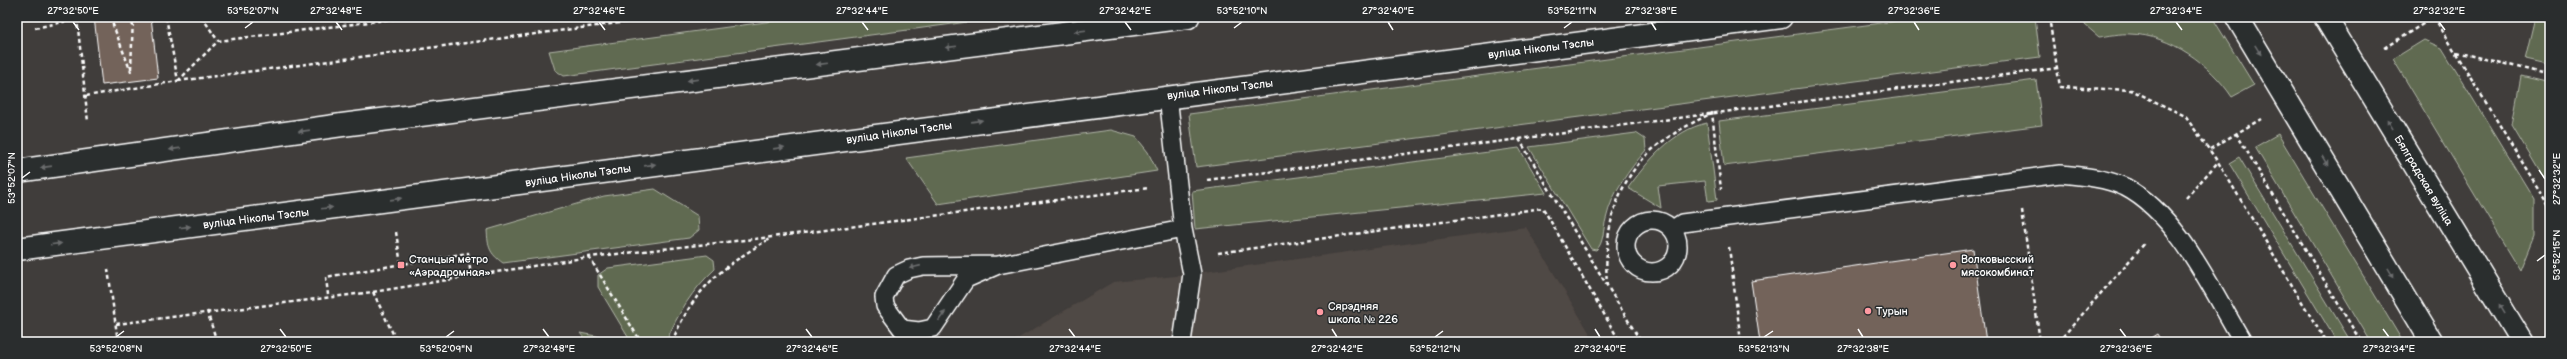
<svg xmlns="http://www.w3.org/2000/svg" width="2567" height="359" font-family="'Balsamiq Sans',sans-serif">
  <rect width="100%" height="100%" fill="#403d3b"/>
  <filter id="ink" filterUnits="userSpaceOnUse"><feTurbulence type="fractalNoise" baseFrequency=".025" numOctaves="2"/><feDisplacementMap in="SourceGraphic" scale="8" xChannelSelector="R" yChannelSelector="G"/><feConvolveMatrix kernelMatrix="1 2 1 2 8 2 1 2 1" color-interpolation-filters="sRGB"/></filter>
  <g filter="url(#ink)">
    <path fill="#4f4844" d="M1526 227 1595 342H1012L1113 282 1176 276Z"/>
    <path fill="#616b51" stroke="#b0b5a8" d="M803 17H1005L564 76 555 70 549 51Z
      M1927 17H2035L2040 57 1196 167 1189 114Z
      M2084 17H2212L2254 85 2232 97C2210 64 2171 35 2130 34 2120 33 2109 36 2099 37L2085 25Z
      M2535 17 2550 20V65L2525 59Z
      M2424 40 2442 48 2534 199V235L2520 270 2393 59Z
      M2521 76 2550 83V189L2512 125Z
      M2036 80 2042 125 1724 166 1719 121Z
      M1707 123 1717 200 1708 201 1705 181 1658 186 1661 208 1628 188C1647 162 1673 130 1707 123Z
      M1111 130 1136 137 1148 152 1157 171 938 204 906 158Z
      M1636 133 1645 139 1646 150C1629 170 1612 192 1606 219 1603 228 1604 244 1596 250L1591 249 1529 147Z
      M2278 134 2403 342H2371L2255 147Z
      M1519 148 1546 193 1195 229 1192 191Z
      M2239 157 2351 342H2337L2229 163Z
      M655 189 698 216 699 230 689 238 503 263C489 253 488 247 487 230L604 196Z
      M707 255 714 260 715 269C692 290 678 313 666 342H631L598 287V275L608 268Z
      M580 333 601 337 604 342H587Z"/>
    <path fill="#73635a" stroke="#fff" d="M94 17H151L158 78 102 85Z
      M1973 249 1986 342H1760L1751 281Z
      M2157 334 2162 342H2144Z"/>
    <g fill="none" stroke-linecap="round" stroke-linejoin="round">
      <g stroke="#fff" stroke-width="20">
        <path id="service" d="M1168 96 1183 229 1192 274 1182 342
          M1626 246a26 26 0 1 1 52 0a26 26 0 1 1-52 0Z
          M1673 229 1682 223 2060 174C2081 176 2106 178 2125 187 2179 215 2212 291 2243 342
          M998 265 966 279 933 328 919 331 902 329 885 306 884 297 896 275 909 269 923 266 998 265 1183 229"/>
      </g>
      <g stroke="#fff" stroke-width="25">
        <path id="tertiary" d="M2237 17 2432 342
          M2325 17 2522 342"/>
      </g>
      <g stroke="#fff" stroke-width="25">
        <path id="secondary" d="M17 171 342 125 1188 17
          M17 249 1781 17"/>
      </g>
      <path stroke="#fff" stroke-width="2.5" stroke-dasharray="4 3" stroke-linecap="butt" d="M110 17 131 72
        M202 17 218 41
        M2049 17 2060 87 2131 90 2185 116 2218 162 2326 342
        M2434 17 2550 208
        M35 28 77 19 88 122
        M2384 48 2423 24 2425 17
        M2456 52 2550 75
        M131 69 133 17
        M178 81 664 17
        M178 81 218 41 409 17
        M86 96 178 81 166 17
        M2236 133 2361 342
        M1519 139 1641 342
        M2210 149 2261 119
        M1207 180 2058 68
        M2186 198 2218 162
        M2022 210 2040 342
        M396 232 401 265
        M1729 247 1741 342
        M1218 253 1543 208 1620 342
        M589 257 641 342
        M108 269 118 342
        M1607 286C1603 226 1617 169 1672 135 1684 127 1698 120 1712 113L1721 189
        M373 292 397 342
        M328 295 326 277 468 253 471 277
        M207 311 217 342
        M116 324 373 292 589 257 772 237 1148 188
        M672 342C694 288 722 267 771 238
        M2058 342 2145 243"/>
      <use href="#service" stroke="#2a2d2e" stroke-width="17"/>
      <use href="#tertiary" stroke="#2a2d2e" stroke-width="22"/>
      <use href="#secondary" stroke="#2a2d2e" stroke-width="22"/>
    </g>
    <defs><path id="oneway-solid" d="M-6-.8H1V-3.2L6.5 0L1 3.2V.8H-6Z"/></defs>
    <g fill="#6a6c6d">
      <use href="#oneway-solid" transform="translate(1080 31) rotate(173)"/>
      <use href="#oneway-solid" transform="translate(951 47) rotate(173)"/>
      <use href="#oneway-solid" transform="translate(2258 50) rotate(58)"/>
      <use href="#oneway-solid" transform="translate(822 64) rotate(173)"/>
      <use href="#oneway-solid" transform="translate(693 80) rotate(173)"/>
      <use href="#oneway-solid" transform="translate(977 121) rotate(-8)"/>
      <use href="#oneway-solid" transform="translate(2390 124) rotate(-121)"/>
      <use href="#oneway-solid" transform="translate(304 131) rotate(172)"/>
      <use href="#oneway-solid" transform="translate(779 148) rotate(-8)"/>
      <use href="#oneway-solid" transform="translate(175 149) rotate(172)"/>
      <use href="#oneway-solid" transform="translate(2325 161) rotate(59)"/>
      <use href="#oneway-solid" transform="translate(650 165) rotate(-8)"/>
      <use href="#oneway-solid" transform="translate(46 167) rotate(172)"/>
      <use href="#oneway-solid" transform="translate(396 199) rotate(-8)"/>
      <use href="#oneway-solid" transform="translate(327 208) rotate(-7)"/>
      <use href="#oneway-solid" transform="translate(185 227) rotate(-7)"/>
      <use href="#oneway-solid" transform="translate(56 244) rotate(-7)"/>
      <use href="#oneway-solid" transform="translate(915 267) rotate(167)"/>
      <use href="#oneway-solid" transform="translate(2391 273) rotate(59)"/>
      <use href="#oneway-solid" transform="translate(2502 309) rotate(-121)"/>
      <use href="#oneway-solid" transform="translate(942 316) rotate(-54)"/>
    </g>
  </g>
  <path fill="none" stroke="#fff" stroke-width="1.5" d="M73 22 79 30M336 22 342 30M599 22 605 30M862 22 868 30M1125 22 1131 30M1388 22 1393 30M1651 22 1656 30M1914 22 1919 30M2176 22 2182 30M2439 22 2445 30M245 28 253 22M1234 28 1242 22M1564 28 1572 22M2539 170 2545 179M22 178 30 172M2537 261 2545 255M280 329 286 337M543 329 549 337M806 329 812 337M1069 329 1075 337M1332 329 1337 337M1595 329 1600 337M1858 329 1863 337M2120 329 2126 337M2383 329 2389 337M116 337 124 331M446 337 454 331M1435 337 1443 331M1764 337 1773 331"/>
  <g fill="#ff9aa2" stroke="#2a2d2e" stroke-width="1.5">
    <rect x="397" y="261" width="8" height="8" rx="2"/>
    <circle cx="1953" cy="265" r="4"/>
    <circle cx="1868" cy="311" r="4"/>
    <circle cx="1320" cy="312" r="4"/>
  </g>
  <g text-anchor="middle" stroke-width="3" stroke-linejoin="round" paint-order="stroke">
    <g font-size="11" fill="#fff" stroke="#2a2d2e">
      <text transform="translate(1541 48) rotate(-7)" y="4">вуліца Ніколы Тэслы</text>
      <text transform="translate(1220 89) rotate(-7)" y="4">вуліца Ніколы Тэслы</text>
      <text transform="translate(899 132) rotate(-8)" y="4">вуліца Ніколы Тэслы</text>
      <text transform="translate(578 175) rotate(-8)" y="4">вуліца Ніколы Тэслы</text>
      <text transform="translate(2424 180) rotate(59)" y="4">Бялградская вуліца</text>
      <text transform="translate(256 218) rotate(-7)" y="4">вуліца Ніколы Тэслы</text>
    </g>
    <g font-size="11" fill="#fff" stroke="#2a2d2e" text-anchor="start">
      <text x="409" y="263">Станцыя метро<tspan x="409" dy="13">«Аэрадромная»</tspan></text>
      <text x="1961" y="263">Волковысский<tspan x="1961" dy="13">мясокомбинат</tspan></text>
      <text x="1328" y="310">Сярэдняя<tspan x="1328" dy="13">школа № 226</tspan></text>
      <text x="1876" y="315">Турын</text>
    </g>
  </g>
  <rect width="2567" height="359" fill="none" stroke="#2a2d2e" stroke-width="44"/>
  <rect x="22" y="22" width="2523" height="315" fill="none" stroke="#fff" stroke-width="1.5"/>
  <g font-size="10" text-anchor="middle" fill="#fff">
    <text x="73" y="14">27°32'50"E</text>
    <text x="253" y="14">53°52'07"N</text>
    <text x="336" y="14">27°32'48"E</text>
    <text x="599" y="14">27°32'46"E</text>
    <text x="862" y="14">27°32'44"E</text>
    <text x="1125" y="14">27°32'42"E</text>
    <text x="1242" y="14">53°52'10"N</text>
    <text x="1388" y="14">27°32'40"E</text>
    <text x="1572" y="14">53°52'11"N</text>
    <text x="1651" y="14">27°32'38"E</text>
    <text x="1914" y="14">27°32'36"E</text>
    <text x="2176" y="14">27°32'34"E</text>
    <text x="2439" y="14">27°32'32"E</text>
    <text transform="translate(11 178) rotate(-90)" y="4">53°52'07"N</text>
    <text transform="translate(2556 179) rotate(-90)" y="4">27°32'32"E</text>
    <text transform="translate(2556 255) rotate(-90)" y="4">53°52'15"N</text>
    <text x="116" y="352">53°52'08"N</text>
    <text x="286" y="352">27°32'50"E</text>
    <text x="446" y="352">53°52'09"N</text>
    <text x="549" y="352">27°32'48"E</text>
    <text x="812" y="352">27°32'46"E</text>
    <text x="1075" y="352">27°32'44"E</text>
    <text x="1337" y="352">27°32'42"E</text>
    <text x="1435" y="352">53°52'12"N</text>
    <text x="1600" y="352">27°32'40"E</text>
    <text x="1764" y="352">53°52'13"N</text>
    <text x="1863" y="352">27°32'38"E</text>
    <text x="2126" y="352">27°32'36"E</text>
    <text x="2389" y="352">27°32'34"E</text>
  </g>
</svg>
